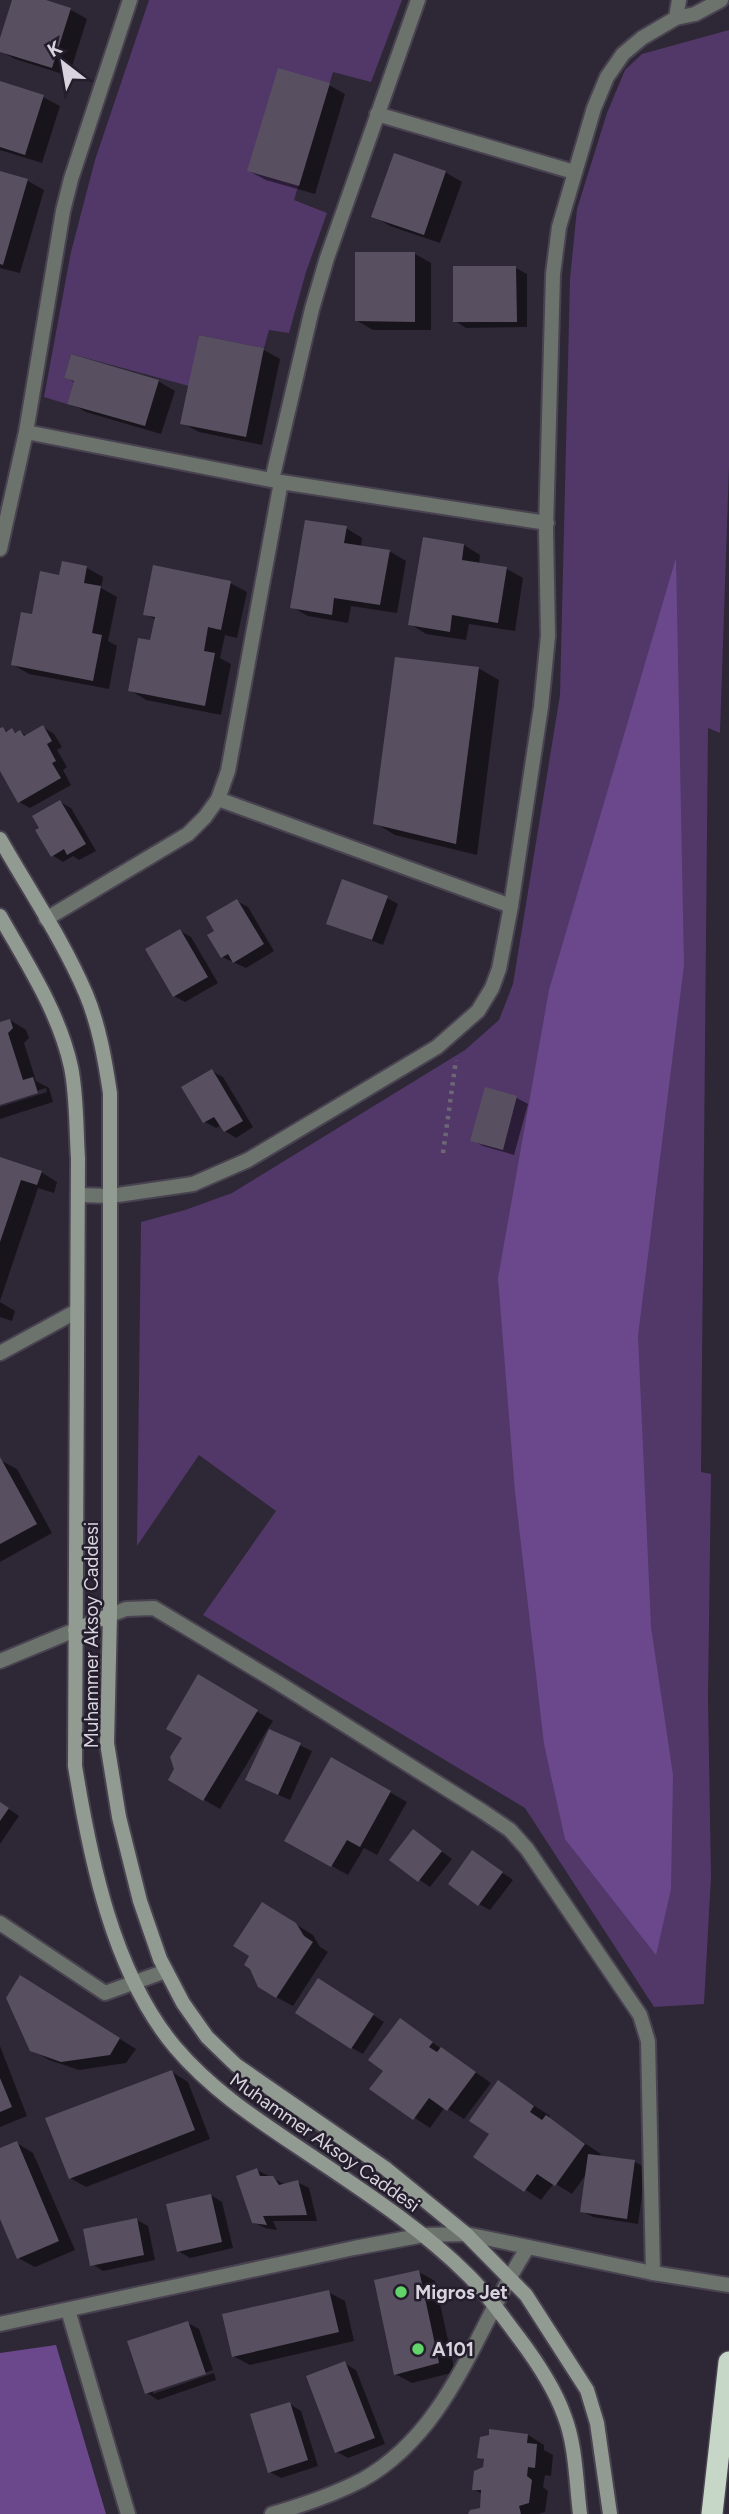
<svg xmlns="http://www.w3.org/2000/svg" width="729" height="2514" font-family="Figtree,sans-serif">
  <rect width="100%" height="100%" fill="#2e2736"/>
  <path fill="#513868" d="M149 0H402L371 82 333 72 294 200 327 213 306 272 289 333 269 330 264 348 199 335 189 386 71 354 64 378 74 381 67 404 44 397 71 252 95 160Z
    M729 30V466L720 733 708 728 701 1472 711 1474 708 1698 711 1877 704 2004 654 2007 525 1808 203 1615 276 1511 199 1455 137 1546 141 1222 185 1210 232 1193 465 1050 499 1020 513 984 560 695 570 279 577 209 607 113 625 70 642 54Z"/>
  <path fill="#6b488b" d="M676 558 684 965 638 1336 651 1627 673 1775 671 1889 656 1955 565 1839 544 1744 515 1492 498 1278 549 990Z
    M56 2345 106 2514H0V2353Z"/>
  <path fill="#0007" d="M14 0H40L71 10 87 19 69 76 15 59 0 51Z
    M0 83 43 97 60 106 42 163 0 150Z
    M329 85 345 94 315 194 266 180 249 171Z
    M445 172 462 182 440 243 390 226 374 216Z
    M0 173 28 181 44 190 20 273 0 268Z
    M415 254 431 263V330H373L356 320Z
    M516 268 527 274V327L466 328 455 321Z
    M264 350 280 359 262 445 199 432 182 423Z
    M66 377 158 381 175 391 161 434 86 412 70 403 75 383Z
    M346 528 362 538 361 547 389 551 406 561 397 613 351 606 348 623 308 616 292 607Z
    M424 539 464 545 480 555 479 565 507 569 523 578 515 631 469 624 466 640 426 634 410 624Z
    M63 563 87 568 103 577 101 588 117 597 108 641 117 646 109 689 29 674 12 664 33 616 60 577Z
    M230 583 247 592 237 638 225 635 220 658 231 664 221 715 146 700 130 690 152 642 156 620 145 614Z
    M478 668 499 680 477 855 395 835 375 823Z
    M43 727 54 734 62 747 57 750 67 767 63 770 71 785 30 808 19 802 0 768V730L3 729 9 732H20L28 736Z
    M60 802 71 808 96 851 79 860 73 856 63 862 52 855Z
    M387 898 398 904 383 945 328 923Z
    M237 901 248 907 274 951 246 968 222 957 217 931Z
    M180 931 191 937 218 983 185 1002 174 996Z
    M10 1020 26 1030 29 1038 24 1043 36 1081 49 1088 53 1102 0 1119V1107L47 1092 46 1088 0 1103V1024Z
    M212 1071 223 1077 253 1127 236 1138 225 1131 221 1125 216 1128 205 1122Z
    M486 1090 517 1098 528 1104 514 1155 483 1146 472 1140Z
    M0 1159 41 1172 57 1182 54 1193 38 1188 0 1301Z
    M0 1302 15 1311 12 1321 0 1317Z
    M0 1460 17 1469 52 1533 0 1562Z
    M199 1677 273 1721 267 1730 312 1751 290 1800 258 1786 269 1732 267 1730 220 1809 170 1780 176 1769Z
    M332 1759 407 1802 377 1855 364 1848 348 1875 286 1841Z
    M0 1803 19 1816 0 1844Z
    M413 1831 452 1859 430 1887 391 1860Z
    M483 1859 513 1880 490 1910 479 1904Z
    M278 1913 313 1935 320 1947 328 1952 293 2006 276 1997Z
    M37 1987 136 2049 126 2063 79 2070 49 2060 32 2050Z
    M329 1987 384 2022 363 2054 352 2048Z
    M400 2020 491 2083 464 2119 445 2107 430 2128 372 2089 385 2071Z
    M0 2046 27 2116 0 2127Z
    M172 2072 188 2082 210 2139 86 2187 70 2178Z
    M498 2082 550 2116 548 2119 601 2154 599 2157 635 2162 646 2168 638 2224 593 2217 582 2211 587 2173 572 2194 554 2183 541 2200 475 2156 491 2134Z
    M17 2143 33 2153 75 2250 35 2267 18 2258 0 2215V2150Z
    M257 2170 284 2184 297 2182 309 2188 317 2221H273L277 2230 265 2228 253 2222Z
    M211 2195 222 2202 233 2248 190 2258 178 2251Z
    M137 2220 148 2226 155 2260 103 2271 92 2264Z
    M419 2272 435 2281 455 2372 412 2383 395 2374Z
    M328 2292 345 2301 354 2341 250 2365 233 2356Z
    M188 2323 199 2329 213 2370 153 2390V2394L214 2373 216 2380 158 2400 147 2393Z
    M344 2363 356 2370 385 2444 348 2458 337 2452Z
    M290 2404 301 2411 318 2466 281 2478 270 2472Z
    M528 2435 544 2445V2450L553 2455 551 2476 545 2475 543 2487 548 2491 545 2512 538 2514H470L481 2510 482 2494 474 2489 486 2461 479 2457Z"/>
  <path fill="#585061" d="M12 0H46L71 8 52 68 0 52V38Z
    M278 68 330 83 299 186 247 171Z
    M0 81 44 95 25 155 0 147Z
    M394 153 446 171 424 235 371 217Z
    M0 171 28 179 3 265 0 264Z
    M355 252H415V322L355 321Z
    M453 266H516L517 322H453Z
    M199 335 264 348 246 437 180 424Z
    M71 354 159 380 145 426 67 404 74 381 64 378Z
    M305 520 347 526 344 543 390 550 380 605 334 598 332 615 290 608Z
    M423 537 464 544 462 560 507 567 498 623 452 615 450 632 408 625Z
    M62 561 87 566 84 583 101 586 92 633 102 635 93 681 11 665 21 612 32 614 40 571 59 575Z
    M153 565 231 581 221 630 208 627 204 651 215 653 205 706 128 691 138 638 150 640 155 617 143 615Z
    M395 657 479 667 456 844 373 824Z
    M43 725 52 741 47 744 56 761 52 763 61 778 18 803 0 771V728L3 727 6 732 12 728 15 733 20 730 24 736Z
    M60 800 86 844 67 855 64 849 51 857 35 830 39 828 32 816Z
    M342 879 388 896 372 940 326 924Z
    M237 899 264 944 233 963 228 954 221 958 207 935 214 931 206 917Z
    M180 929 208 977 173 997 145 949Z
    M10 1019 13 1028 8 1033 23 1080 33 1077 38 1093 0 1105V1022Z
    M212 1069 243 1121 224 1132 214 1117 203 1123 181 1087Z
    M485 1087 517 1096 503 1150 470 1141Z
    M0 1157 42 1171 37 1185 21 1180 0 1242Z
    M0 1457 37 1524 0 1544Z
    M198 1674 258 1710 203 1801 168 1780 174 1769 170 1757 182 1738 166 1729Z
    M269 1729 301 1743 278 1795 245 1780Z
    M331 1757 391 1791 360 1847 347 1840 331 1867 284 1841Z
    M0 1802 9 1808 0 1821Z
    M413 1829 442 1851 418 1882 389 1860Z
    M472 1850 503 1872 478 1906 448 1884Z
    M262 1902 296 1923 304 1936 313 1942 276 1998 258 1987 250 1969 244 1965 249 1956 233 1946Z
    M20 1975 120 2038 110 2055 61 2062 30 2051 6 1998Z
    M318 1978 374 2014 351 2049 295 2013Z
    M400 2018 433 2042 429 2047 437 2052 441 2047 476 2072 447 2111 429 2098 413 2120 369 2089 383 2071 368 2060Z
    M172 2070 195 2130 69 2179 45 2118Z
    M0 2078 12 2107 0 2112Z
    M498 2080 534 2106 530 2112 542 2120 546 2115 585 2144 555 2186 537 2174 524 2192 473 2157 489 2134 469 2121Z
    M17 2141 59 2241 17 2259 0 2219V2148Z
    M588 2154 635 2160 627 2219 580 2212Z
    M257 2168 260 2176H273L279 2185 298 2180 307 2215 263 2216 267 2225 252 2223 236 2176Z
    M211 2194 222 2242 177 2252 166 2204Z
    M137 2218 144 2255 90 2266 83 2229Z
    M419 2270 439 2363 394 2375 374 2280Z
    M329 2290 339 2332 232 2357 222 2314Z
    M188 2321 206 2374 145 2394 127 2341Z
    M345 2361 375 2438 335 2453 306 2376Z
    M290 2402 308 2460 268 2473 250 2414Z
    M489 2429 528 2434 527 2443 537 2444 535 2468 528 2467 527 2476 532 2480 529 2503 519 2506 521 2514H468L470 2510 480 2508 481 2490H472L474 2471 483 2467 484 2459 477 2458 480 2437 489 2435Z"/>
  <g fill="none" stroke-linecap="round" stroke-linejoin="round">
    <g stroke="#494351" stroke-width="18">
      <path id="minor" d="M130 0 71 179 63 211 26 432 281 482
        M676 18 695 14 721 0
        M377 114 574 172
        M272 480 312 309 327 258 418 0
        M0 549 26 432
        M218 799 511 906
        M46 919 188 834 205 817 218 799 228 771 281 482 547 523
        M78 1195 111 1196 193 1184 248 1160 437 1047 478 1011 492 988 499 969 511 906 541 707 548 636 546 529 553 274 559 227 594 108 607 77 623 54 642 38 676 18 679 0
        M0 1353 77 1311
        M110 1615 126 1609 154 1608 280 1684 482 1811 510 1830 527 1849 640 2015 648 2041 653 2273
        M0 1661 75 1630
        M0 1923 105 1993 166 1971
        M68 2310 128 2514
        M0 2324 354 2248 424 2235
        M272 2514C303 2505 333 2495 362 2480 451 2430 476 2327 528 2247"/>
    </g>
    <g stroke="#494351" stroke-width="18">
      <path id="tertiary" d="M424 2235 466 2234 653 2273 729 2285"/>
    </g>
    <g stroke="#494351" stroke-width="18">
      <path id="secondary" d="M0 839C29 890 63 940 86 994 99 1025 105 1060 110 1093V1615L107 1743 119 1817 140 1901 160 1959 183 2003 207 2037 236 2065 385 2168 466 2234 526 2295 587 2390 597 2423 610 2514
        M0 916C27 964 59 1012 71 1067 77 1096 76 1129 78 1158L75 1766C90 1858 113 1973 175 2047 213 2092 261 2122 310 2155 365 2192 422 2229 469 2276 488 2295 503 2317 519 2338 537 2362 554 2387 564 2415 576 2445 576 2482 580 2514
        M75 1630 110 1615"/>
    </g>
    <g stroke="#494351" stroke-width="24">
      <path id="motorway" d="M712 2514 729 2362"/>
    </g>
    <path stroke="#6d6775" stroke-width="4.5" stroke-dasharray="3.5 5" stroke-linecap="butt" d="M443 1153 456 1060"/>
    <use href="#minor" stroke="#6c726c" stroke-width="14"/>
    <use href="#tertiary" stroke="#6c726c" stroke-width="14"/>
    <use href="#secondary" stroke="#919b91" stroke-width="14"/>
    <use href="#motorway" stroke="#c7d7c7" stroke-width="21"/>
  </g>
  <g fill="#61d46a" stroke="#241d2c" stroke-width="2.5">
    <circle cx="401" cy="2292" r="7"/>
    <circle cx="418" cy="2349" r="7"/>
  </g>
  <g text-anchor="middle" stroke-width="5" stroke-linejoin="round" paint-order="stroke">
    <g font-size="19" fill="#d8d4de" stroke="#241d2c">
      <text transform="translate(91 1635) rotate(-90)" y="7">Muhammer Aksoy Caddesi</text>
      <text transform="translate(325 2142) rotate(35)" y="7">Muhammer Aksoy Caddesi</text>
    </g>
    <g font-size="19" font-weight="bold" fill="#d8d4de" stroke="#241d2c" text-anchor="start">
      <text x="415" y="2299">Migros Jet</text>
      <text x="432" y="2356">A101</text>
    </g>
  </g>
  <g transform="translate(63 63) rotate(329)" stroke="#241d2c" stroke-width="5" paint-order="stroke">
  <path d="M0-5L12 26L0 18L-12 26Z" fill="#d8d4de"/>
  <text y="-10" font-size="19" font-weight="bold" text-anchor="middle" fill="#d8d4de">K</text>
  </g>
</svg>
